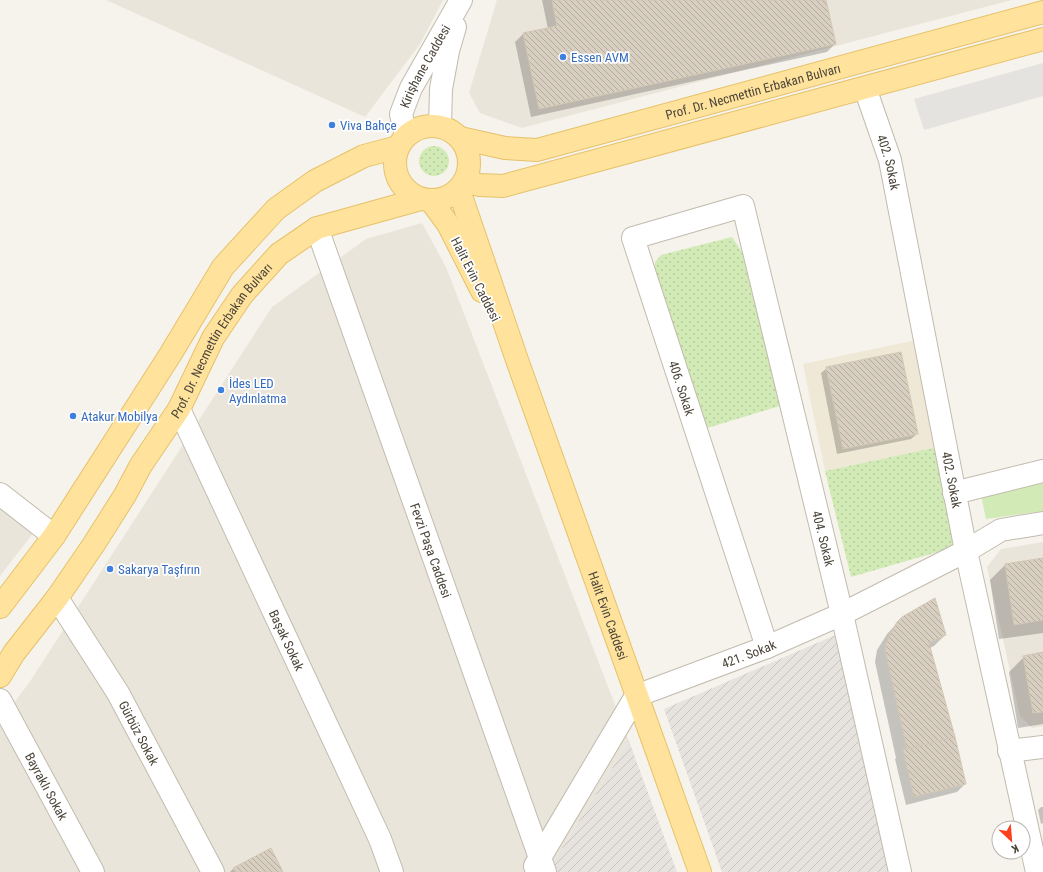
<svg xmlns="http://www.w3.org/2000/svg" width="1043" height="872" font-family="'Roboto Condensed',sans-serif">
  <defs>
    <pattern id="industrial-furrows" width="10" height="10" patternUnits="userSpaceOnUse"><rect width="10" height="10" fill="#e6e2dd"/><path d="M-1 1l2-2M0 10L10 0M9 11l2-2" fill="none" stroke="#c7c3be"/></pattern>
    <pattern id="grass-dots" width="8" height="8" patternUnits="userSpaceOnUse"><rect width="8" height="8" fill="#d2eab5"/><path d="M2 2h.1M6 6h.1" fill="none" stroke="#b6ca9c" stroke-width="1.8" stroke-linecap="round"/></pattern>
    <pattern id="building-back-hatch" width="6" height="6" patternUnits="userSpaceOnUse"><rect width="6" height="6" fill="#d8cfc1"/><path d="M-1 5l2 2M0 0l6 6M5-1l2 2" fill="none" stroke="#b1aa9e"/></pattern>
  </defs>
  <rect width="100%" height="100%" fill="#f6f3ec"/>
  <path fill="#eae5da" d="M106 0H443L420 44 365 117Z
    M497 0H1012L522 128 480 113 469 93Z
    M422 223 446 267 629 741 547 872H0V721L29 683 272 307 366 239Z
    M0 503 34 532 0 576Z
    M1043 542V726L1032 728 1020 716 987 567 1001 549Z"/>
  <path fill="url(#industrial-furrows)" d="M840 633 896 872H722L664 709Z
    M629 741 677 872H547Z"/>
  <path fill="#efe8d6" d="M916 340 938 447 825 471 803 364Z"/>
  <path fill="url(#grass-dots)" d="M419 161a15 15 0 1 1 30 0a15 15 0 1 1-30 0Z
    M732 237 742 252 783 405 704 429 654 275 655 262 661 255Z
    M938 447 955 547 851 577 825 471Z"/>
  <path fill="#d2eab5" d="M1043 479V511L986 519 981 495Z"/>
  <path fill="#e5e3e0" d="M1043 63V96L924 130 914 99Z"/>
  <path fill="#0003" d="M542 0H825L835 44 827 52 531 117 515 42 523 34 548 29Z
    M827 368 917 434 911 439 837 454 821 373Z
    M1043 559V633L999 639 990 580 1005 565Z
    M902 618 945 635 934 646 930 648 965 784 957 792 906 805 895 759 896 758 875 662 877 650 887 634Z
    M1043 653V724L1018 728 1009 672 1024 657Z
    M1041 807H1043V823L1041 824 1038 810Z
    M234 868 282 872H230Z"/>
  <path fill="url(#building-back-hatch)" stroke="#d3c7b4" d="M552 0H826L836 44 539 109 523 33 557 26Z
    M901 352 918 434 843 449 826 367Z
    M1043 558V620L1014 625 1005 564Z
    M935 598 946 635 929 643 955 737 907 749 885 650 886 644 891 633 897 622 902 617Z
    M1043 652V712L1033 713 1023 656Z
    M955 737 966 784 914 797 903 750Z
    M271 848 283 872H236L233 868Z"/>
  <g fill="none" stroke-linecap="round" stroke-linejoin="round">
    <g stroke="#c2bbae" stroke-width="24">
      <g id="minor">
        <path id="s1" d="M865 88 890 160 966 551 1037 872"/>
        <path d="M440 126 441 89 448 51 455 27"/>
        <path id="s2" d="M406 136 401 114 411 88 461 0"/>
        <path id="s3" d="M317 228 545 872"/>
        <path id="s4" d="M179 409 380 839 392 872"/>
        <path d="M954 493 1043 471"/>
        <path d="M0 494 54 536"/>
        <path id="s5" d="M57 598 118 693 213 872"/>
        <path id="s6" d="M767 647 633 238 743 206 842 614 900 872"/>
        <path id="s7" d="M0 700 93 872"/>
        <path d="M1009 751 1043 747"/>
        <path id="s8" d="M535 866 636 696 767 647 842 614 966 551 1001 530 1043 523"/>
      </g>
    </g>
    <g stroke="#e6c16a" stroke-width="24">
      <g id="major">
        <circle cx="432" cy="163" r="37"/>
        <path id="s9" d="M460 138 505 148 537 150 1043 12"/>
        <path d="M465 182 480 185 503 186 1043 39"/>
        <path id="s10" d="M459 190 517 360 700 872"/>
        <path d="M431 201 448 224 482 291"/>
        <path d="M0 607 54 536 170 355 223 267 276 209 315 181 364 156 398 147"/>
        <path id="s11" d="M0 676 14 653 57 598 94 544 125 495 141 465 179 409 213 338 242 295 279 254 317 228 421 199"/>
      </g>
    </g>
    <use href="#minor" stroke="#fff" stroke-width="22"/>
    <use href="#major" stroke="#ffe39c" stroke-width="22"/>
  </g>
  <g fill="#3f7fe0" stroke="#fff" stroke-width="1.5">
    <circle cx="563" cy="57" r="4"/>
    <circle cx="332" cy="125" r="4"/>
    <circle cx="221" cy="390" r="4"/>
    <circle cx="73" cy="416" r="4"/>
    <circle cx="110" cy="569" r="4"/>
  </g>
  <g text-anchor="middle" stroke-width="3.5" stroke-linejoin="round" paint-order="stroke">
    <g font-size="13" fill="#366cbe" stroke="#fff" text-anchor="start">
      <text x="571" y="62">Essen AVM</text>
      <text x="340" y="130">Viva Bahçe</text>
      <text x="229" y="388">İdes LED<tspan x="229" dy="15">Aydınlatma</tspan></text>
      <text x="81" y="421">Atakur Mobilya</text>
      <text x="118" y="574">Sakarya Taşfırın</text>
    </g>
    <g font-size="13" fill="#4b4439" stroke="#fff">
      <text dy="5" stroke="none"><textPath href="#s2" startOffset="76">Kirişhane Caddesi</textPath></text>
      <text dy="5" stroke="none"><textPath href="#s9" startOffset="302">Prof. Dr. Necmettin Erbakan Bulvarı</textPath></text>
      <text dy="5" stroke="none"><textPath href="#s1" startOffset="78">402. Sokak</textPath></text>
      <text transform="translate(476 279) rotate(63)" y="5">Halit Evin Caddesi</text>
      <text dy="5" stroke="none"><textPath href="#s11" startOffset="403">Prof. Dr. Necmettin Erbakan Bulvarı</textPath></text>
      <text transform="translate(682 388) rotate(72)" y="5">406. Sokak</text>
      <text dy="5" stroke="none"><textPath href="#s1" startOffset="402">402. Sokak</textPath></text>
      <text dy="5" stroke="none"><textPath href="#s6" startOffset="887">404. Sokak</textPath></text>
      <text dy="5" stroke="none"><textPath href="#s3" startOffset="342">Fevzi Paşa Caddesi</textPath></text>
      <text dy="5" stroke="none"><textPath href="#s10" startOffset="451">Halit Evin Caddesi</textPath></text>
      <text dy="5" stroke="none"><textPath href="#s4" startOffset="255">Başak Sokak</textPath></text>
      <text dy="5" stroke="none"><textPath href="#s8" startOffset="318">421. Sokak</textPath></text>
      <text dy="5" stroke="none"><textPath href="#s5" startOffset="158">Gürbüz Sokak</textPath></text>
      <text dy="5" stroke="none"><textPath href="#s7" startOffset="98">Bayraklı Sokak</textPath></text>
    </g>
  </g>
  <g transform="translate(1011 840) rotate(154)"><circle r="19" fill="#ffffff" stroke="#b7b4b0"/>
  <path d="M0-3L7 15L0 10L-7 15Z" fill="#fc3f1d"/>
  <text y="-6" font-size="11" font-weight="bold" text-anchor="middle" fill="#4b4439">K</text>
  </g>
</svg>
